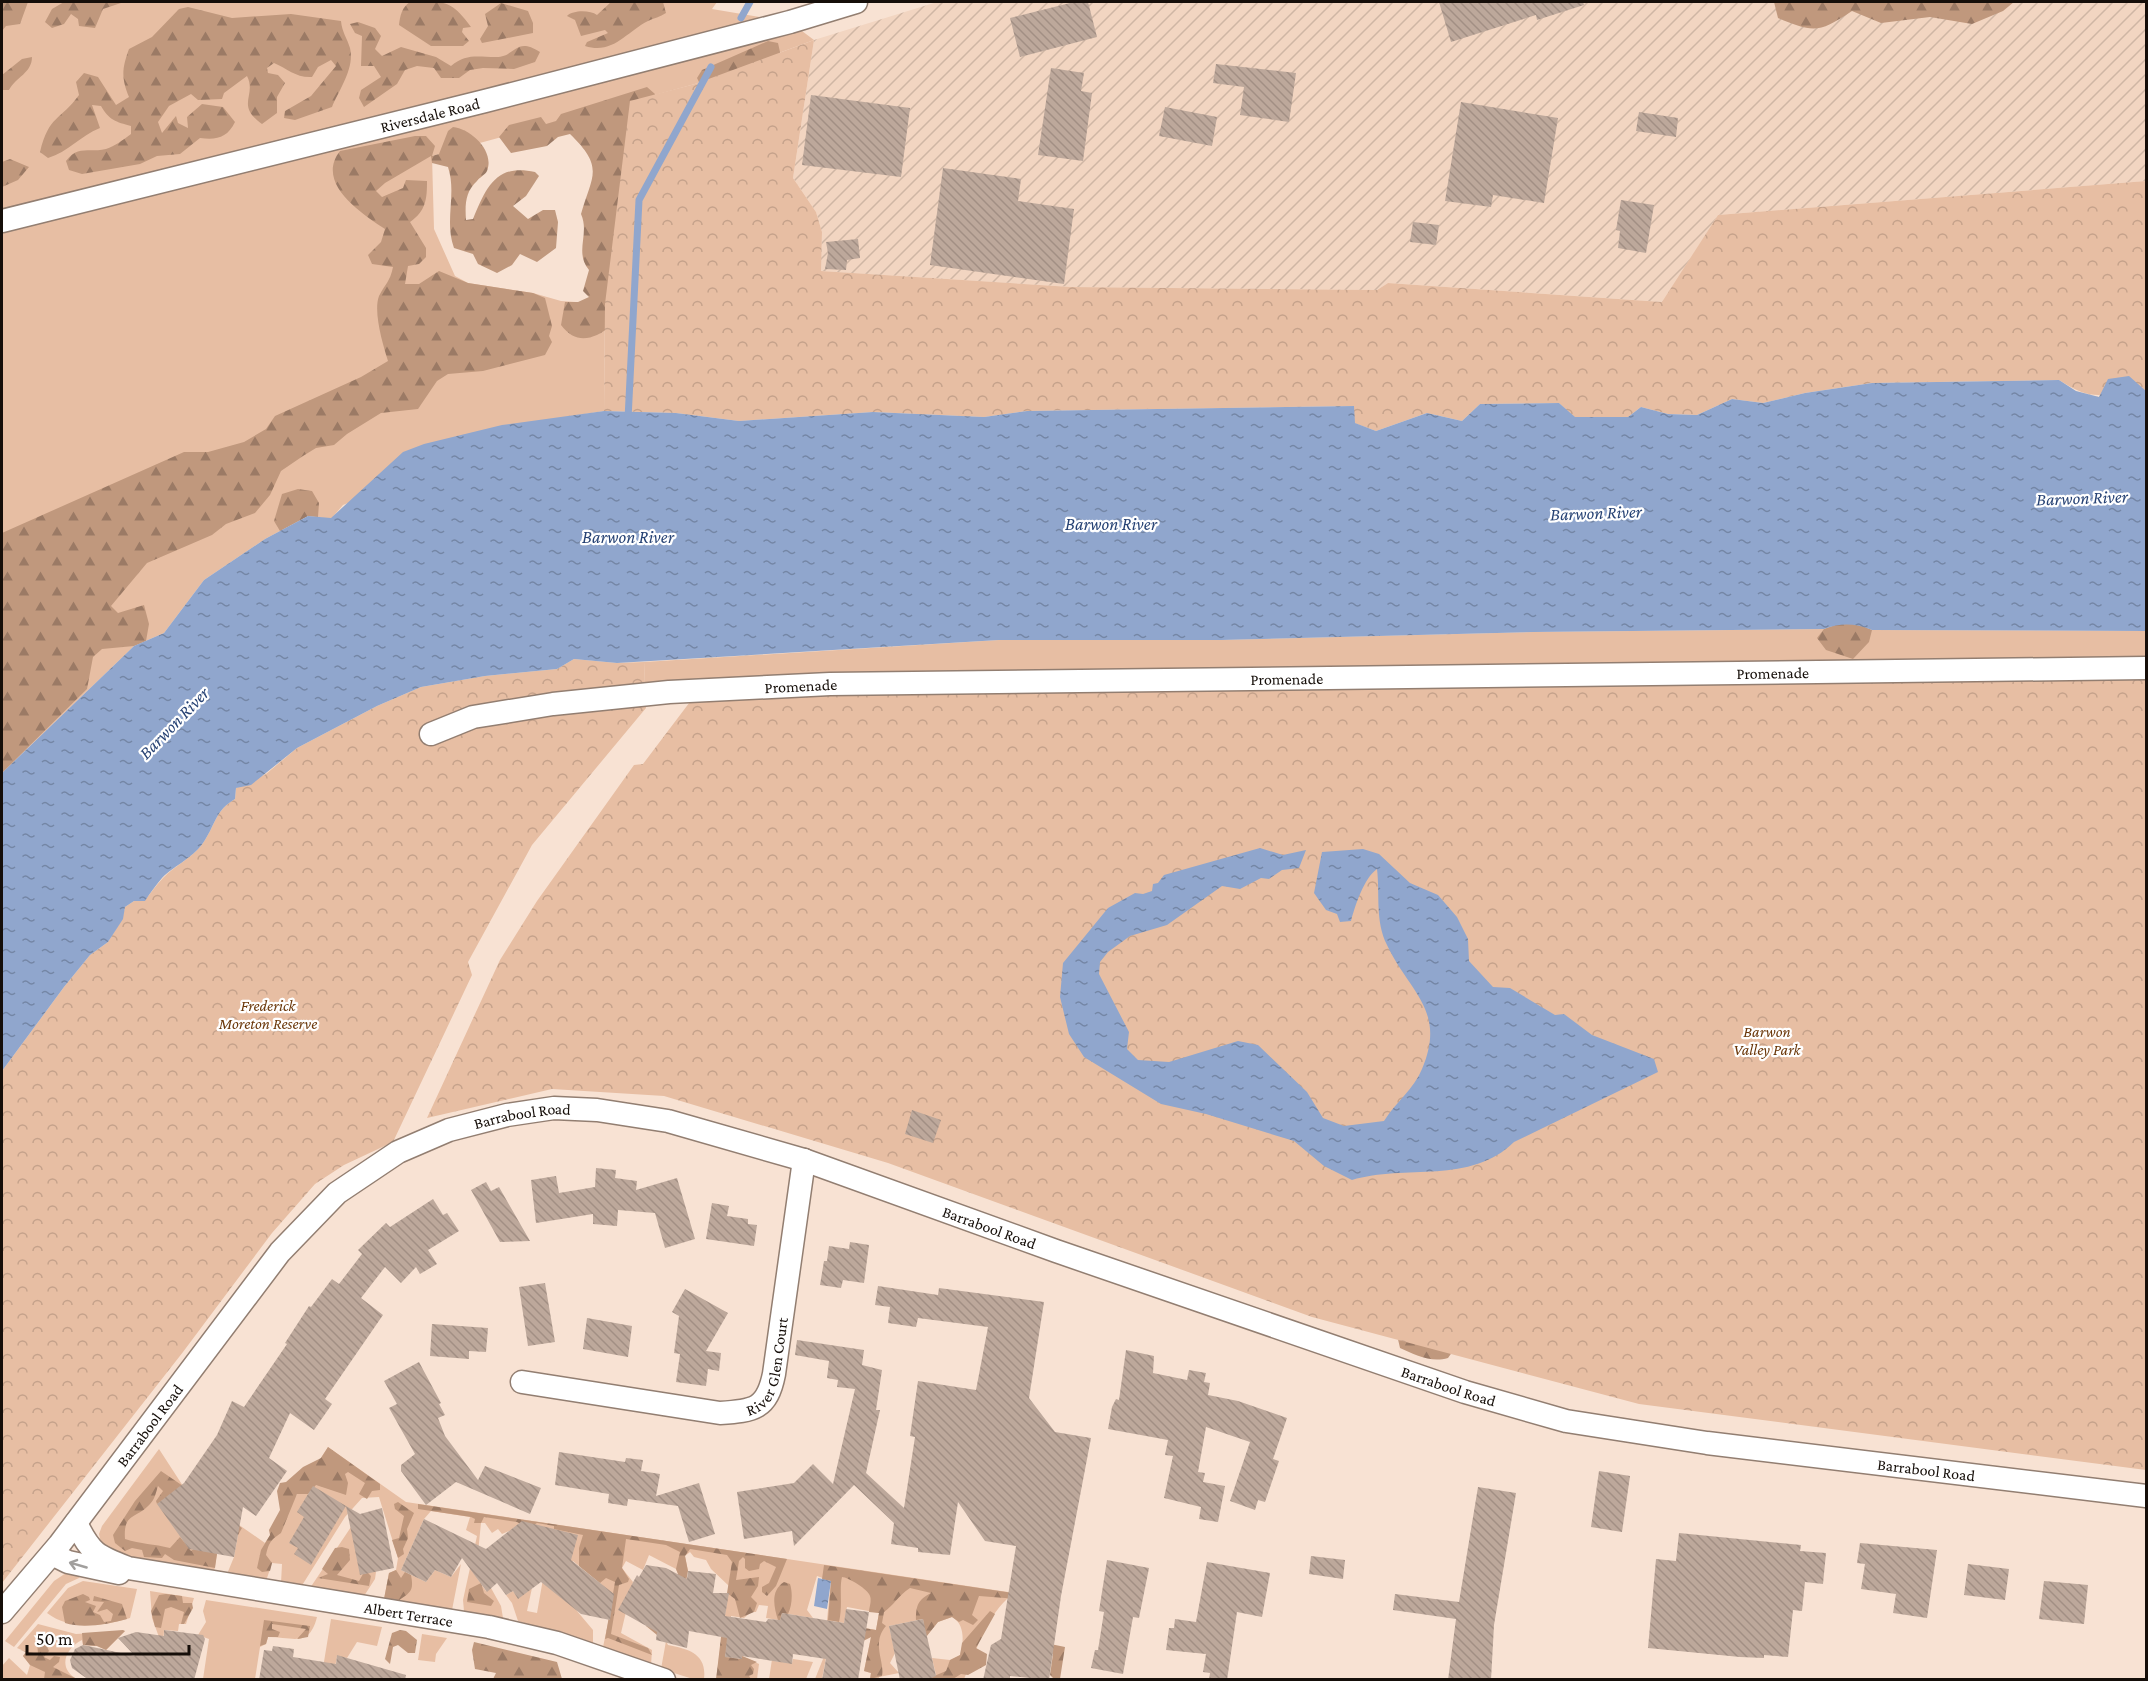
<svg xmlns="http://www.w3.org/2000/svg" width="2148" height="1681" font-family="'Crimson Pro',serif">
  <defs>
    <pattern id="industrial-furrows" width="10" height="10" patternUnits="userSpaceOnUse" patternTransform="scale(1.5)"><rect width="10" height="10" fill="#f2d5c1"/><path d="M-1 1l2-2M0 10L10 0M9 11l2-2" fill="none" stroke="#cfb6a4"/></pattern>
    <pattern id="forest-firs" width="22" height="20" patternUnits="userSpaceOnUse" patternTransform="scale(1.5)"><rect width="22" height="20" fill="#c0987d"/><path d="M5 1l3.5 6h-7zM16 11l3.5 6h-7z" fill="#9b7a65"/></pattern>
    <pattern id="park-crowns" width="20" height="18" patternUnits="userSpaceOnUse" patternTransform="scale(1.5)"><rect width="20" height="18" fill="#e7bea3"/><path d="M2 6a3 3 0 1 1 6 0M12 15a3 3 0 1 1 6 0" fill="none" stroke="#c5a28b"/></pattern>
    <pattern id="water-ripples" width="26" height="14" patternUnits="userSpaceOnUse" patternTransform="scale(1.5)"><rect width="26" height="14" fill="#90a6cd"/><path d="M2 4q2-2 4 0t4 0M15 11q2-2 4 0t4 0" fill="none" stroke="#7486a5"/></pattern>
    <pattern id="building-back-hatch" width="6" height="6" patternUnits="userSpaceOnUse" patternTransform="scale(1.5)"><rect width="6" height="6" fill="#bda89b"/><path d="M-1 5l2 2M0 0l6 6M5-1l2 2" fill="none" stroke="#a28f84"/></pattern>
  </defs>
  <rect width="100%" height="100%" fill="#f8e2d3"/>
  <path fill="url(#industrial-furrows)" d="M937 2H2146V181L1718 215 1663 302 1388 283 1377 290 1071 287 820 271 822 232 816 212 793 178 814 40Z"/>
  <path fill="#e7bea3" d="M2 2H717L712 9 790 22 814 40 695 84 432 156 434 229 455 276 468 283 533 293 561 301 605 304 604 411 553 419 343 505 331 519 308 516 265 539 204 580 164 633 134 646 2 773Z
    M1838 624 1872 630 2146 631V659L645 688 644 662 999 640H1221L1534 632 1824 629Z
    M328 1447 406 1502 1034 1596 1033 1600 1007 1599C985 1620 976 1652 964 1679L926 1678 936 1675 932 1658 950 1660 960 1655C964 1642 965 1624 952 1617L938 1622 926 1637 923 1619 889 1626 895 1653 890 1663 899 1673 879 1677V1679H870L871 1673 864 1671 871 1637 861 1642 864 1628 876 1630 879 1613 847 1607 844 1623 833 1621 822 1679H815L823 1659 831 1581 817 1576 807 1610 813 1618 782 1613 774 1661 792 1663 793 1659 813 1662 806 1679H769L778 1620 766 1618 768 1606 759 1605 756 1612H751L744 1618 731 1616 725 1656 741 1659 742 1656 759 1664 757 1679H716L729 1586 711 1569 706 1560 694 1557 690 1552 685 1556 688 1571 678 1574 676 1569 649 1555 643 1570 626 1561 622 1568 633 1582 621 1633 652 1650 651 1665 603 1647 613 1599 600 1583 573 1561 562 1574 577 1611 593 1630V1644L518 1621 512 1603 506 1595 513 1591 518 1598 532 1588 527 1611 537 1613 543 1579 509 1531 502 1534 498 1529 492 1533 485 1523H481L476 1573 477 1578 486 1591 491 1588 501 1606 503 1618 464 1611 463 1600 477 1536 466 1530 470 1517 431 1511 424 1519 401 1570 426 1582 435 1570 451 1577 461 1564 452 1610 384 1599 389 1573 396 1570 398 1558 379 1497 362 1498 345 1517 301 1587 281 1583 282 1564 272 1563 266 1581 227 1574 234 1557 238 1535 215 1531 217 1554 214 1572 117 1557 101 1543 99 1534 102 1526 159 1449 183 1486 265 1543Z
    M351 1527 376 1572 375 1579 364 1596 310 1588Z
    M66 1573H82L79 1578 66 1584 14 1647 5 1641 54 1581Z
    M83 1581 137 1589 130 1618C104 1626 70 1631 47 1613L68 1588Z
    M150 1591 194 1598 186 1624H179L178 1631 164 1630 163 1648 152 1618Z
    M206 1600 317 1617C309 1648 294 1637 268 1637L266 1644 260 1647 255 1679H203L209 1639 198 1635 206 1622 203 1611Z
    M331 1619 382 1627 377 1646 357 1642 347 1658 337 1656 333 1679 321 1680Z
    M38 1624 76 1634 125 1631 106 1650 97 1646 83 1645 82 1640C64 1649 58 1669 77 1679H2V1666L9 1658 27 1675 30 1665 23 1656 26 1652 17 1648Z
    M422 1634 447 1638 436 1654 435 1662 418 1660Z
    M666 1641 668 1645C689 1649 707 1654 704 1679H693L661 1669Z"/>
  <path fill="url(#forest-firs)" d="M2 2H28L20 24 6 26 2 31Z
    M64 2H124L103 9 95 28 79 26 78 19 71 14 64 24 52 28 45 22 52 9Z
    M410 2C445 1 451 0 471 27L463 28 462 32 469 41 463 46H431L399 25C400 16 402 7 410 2Z
    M611 2H663L666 13C660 17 654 18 648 21 626 32 613 55 585 46L587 42 608 33 605 30 581 36 575 20 567 16C573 10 590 10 597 15Z
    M1774 2H2014L2003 11 1972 24 1930 17 1881 23 1852 11C1819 33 1814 33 1778 18Z
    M501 3 528 11 533 23V33L482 43 480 39 488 26 485 14Z
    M188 7 232 18 291 14 341 21C342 32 347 38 350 48 355 68 339 90 332 107L295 120 284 118 285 111 311 96 336 66 331 60 318 67 312 77C296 78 288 69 274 63L267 68 268 73 278 75 285 83 277 97V113L262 124C235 105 257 96 247 76L224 93 222 99 198 100 191 94 169 106 158 122 162 133 176 116 178 123 188 128 187 117 202 104 223 107 235 122C227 138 217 140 200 138L180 154 157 156 140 164 82 174 69 170 66 161C78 145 89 153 106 149 115 146 123 140 131 134V126C116 122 109 120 101 106L92 105 100 128C80 136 68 152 48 158L40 152C49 115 60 121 79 95L76 82 84 73 98 77 116 105 129 97C121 78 122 68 129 49L152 37 179 9Z
    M358 22 375 28 381 36 375 49 382 56 401 47 436 57 451 66C466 53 478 57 496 57 516 57 515 36 540 52L535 62 514 69 483 68 470 70 459 78H441L434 68 417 66 405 70 397 84 364 107 359 98 361 90 381 77 374 66H361L362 36 355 33 350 24Z
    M768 41 778 43 780 52 776 62 699 82 697 78 702 70Z
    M32 57C32 73 16 77 9 90H2V75L22 59Z
    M647 87 655 94 611 326C593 340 576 345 561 325L565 302H578L589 297 583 291 589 270C574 252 590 234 581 214 592 175 605 168 570 134L558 137 547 146 511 153 499 137 509 125 541 117 546 124 556 121 561 114Z
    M453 127C471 129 495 151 487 171 485 175 480 177 477 181 465 192 465 205 466 220L473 219C486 188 496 163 535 172L539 176 526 196 513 206 528 219 543 210H555L558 222 556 248 537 262 520 254 512 265 497 273 478 264 473 254 454 248C444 221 457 194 448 167L432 163 431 156 385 183 376 191 382 197 403 188 406 180 427 181C427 199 426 211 410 222L426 248V257L419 264 408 266 405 284H419L439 271 468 283 533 293 545 298 552 326 549 336 552 342 545 355 483 371 448 374 437 381 418 409 381 413 347 434 334 445 316 448 303 456 281 471 270 495 255 513 226 524 212 535 147 563 111 606 118 613 144 605 149 624 146 641 134 646 102 649 93 657 87 689 2 773V533L184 452H208L244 442 266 429 275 416 361 377 388 361C383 345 373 312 379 296 385 284 390 282 393 267L372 264 368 255 381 242 385 229C361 213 315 183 340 151L415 136H426L435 146 432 156 439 154 448 131Z
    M10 159 29 167 18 180 2 187V162Z
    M298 489 312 491 319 503 318 517 308 516 280 531 274 521 282 494Z
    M1838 624H1858L1872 630 1869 642 1853 659 1826 650 1817 638 1824 629Z
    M1397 1335 1453 1351 1448 1358C1431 1363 1415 1355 1400 1348Z
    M328 1447 380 1484V1490L372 1491 367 1499 359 1494 365 1483 348 1472 345 1474 348 1483 346 1495 316 1485 308 1494H297L281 1533C271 1540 269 1542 266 1555L272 1563 270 1571 262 1572 257 1568 261 1550 270 1535 269 1530 280 1510 277 1491 280 1483 286 1482 303 1467 321 1458Z
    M161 1471 183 1486 157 1504 156 1501 163 1491 158 1486C156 1492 155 1499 150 1504 137 1519 123 1512 125 1539 141 1544 154 1544 170 1548L180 1537 191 1551 213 1533 187 1489 242 1528 238 1535 215 1531 217 1554 215 1568 174 1560 165 1554 162 1558 144 1557 142 1550 132 1548 125 1551 115 1543 113 1535 135 1501Z
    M398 1502 414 1513 407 1529 408 1538 403 1549 404 1554 398 1558 392 1540 399 1538 404 1516 395 1509 394 1504Z
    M418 1504 787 1559 776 1586 767 1596 762 1592V1587L769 1583 776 1567 764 1561 760 1564 759 1569 749 1571 745 1568V1559L743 1557 739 1561 736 1580 759 1577 758 1586 751 1597 757 1603 754 1612 740 1618 735 1599 727 1593 732 1562 727 1555 690 1549 685 1556 688 1571 685 1587 657 1635 646 1626 678 1574 676 1569 680 1552 666 1545 626 1539 622 1568 629 1579 628 1582 619 1585 611 1634 648 1648 652 1655 608 1638 605 1639 615 1582 606 1578 600 1583 579 1566V1548L583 1535 554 1529V1526L537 1523 528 1528 517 1522 484 1517 481 1523H474L475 1519 471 1517 418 1509Z
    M342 1547 349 1549 350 1560 337 1575 359 1581 363 1574 368 1573 371 1576 369 1586 318 1578 328 1574 322 1569 335 1548Z
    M824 1565 1034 1596 1033 1600 979 1596 972 1615 978 1620 973 1625 963 1620 959 1622 952 1617 938 1622 926 1637 923 1619 916 1620C916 1605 918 1600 931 1593L910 1588C898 1596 893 1606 884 1612L882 1623 886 1626C871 1643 885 1662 882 1676L870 1679 871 1673 864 1671 871 1637 861 1642 864 1628 876 1630 879 1613 869 1612C869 1607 872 1601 870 1596 869 1590 848 1577 842 1577 839 1589 843 1605 839 1622L828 1620 831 1581 822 1579Z
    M396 1570 401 1578 405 1572 411 1575C414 1591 411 1592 398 1601L384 1599 389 1573Z
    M784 1582 790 1584C793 1593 792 1606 788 1614L782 1613 780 1620H778C774 1607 770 1591 784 1582Z
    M481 1583 484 1593 494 1601 491 1606 467 1602 469 1589Z
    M83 1594 89 1597 90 1600 85 1602 96 1606 93 1612 100 1615 104 1622 111 1621 113 1614 107 1609 97 1612 104 1602 93 1601 94 1596 122 1604 127 1619C109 1624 83 1629 65 1623L62 1607 65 1601Z
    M166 1594 182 1596 183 1603H192L193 1608 184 1624H181L184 1612 171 1607 165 1609 161 1628 155 1627 151 1611 159 1595Z
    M990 1611 995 1614 976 1648 987 1654 986 1665 968 1675 961 1674 953 1679H927L946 1671 950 1660 960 1655 962 1643Z
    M731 1616 725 1657 741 1659 742 1656 757 1662 751 1665 754 1669 753 1674 749 1676 751 1679 716 1680 721 1637Z
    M264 1620 310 1626 308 1637 297 1639 306 1629 272 1624V1629L280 1632 278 1637H268L266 1644 260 1646Z
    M123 1630 125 1631 106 1650 97 1646 83 1645 82 1633Z
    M400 1630 406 1631 417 1640 415 1653H408L398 1645 393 1647 390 1664 385 1659 392 1633Z
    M43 1638 49 1651 44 1657 50 1660 54 1656 60 1657 59 1662 53 1667 77 1679H44L45 1672 30 1665 23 1656 26 1652 20 1650 38 1654 37 1641Z
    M474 1642 557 1662 562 1679H493L496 1673 475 1669 472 1650Z
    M1041 1642 1065 1647 1060 1679H1054L1050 1675 1053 1654 1047 1653Z"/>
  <path fill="url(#park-crowns)" d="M814 40 793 178 816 212 822 232 821 271 1071 287 1377 290 1388 283 1662 302 1718 215 2146 181V391L2139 386C2103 396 2093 402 2059 380L1872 383 1805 393 1763 403 1732 399 1697 415 1668 414 1641 407 1628 417H1574L1559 403 1480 404 1462 421 1427 413 1376 431 1354 423 1353 406 1027 411 984 417 873 412 739 421 676 413 604 411 605 304 630 101 695 84Z
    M574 659 617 663 644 662 646 708 532 845 468 962 472 975 393 1142 344 1165 315 1184 272 1233 183 1352 2 1583V1071L64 987 90 955 108 942 122 919 125 907 134 901 145 900C151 893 156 885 163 878 175 865 195 857 205 840 216 823 215 811 235 799L236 788 266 774 297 748 377 706 421 687 485 676 557 669Z
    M2146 659V1470L1639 1404 1312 1317 888 1163 664 1096 552 1089 427 1118 500 960 537 901 634 765 643 764 705 682Z"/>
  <path fill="url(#water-ripples)" d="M2129 376 2146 391V631L1872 630C1854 623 1841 623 1824 629L1534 632 1221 640H999L617 663 574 659 557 669 485 676 421 687 377 706 297 748 251 785 236 788 235 799C215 811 216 823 205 840 195 857 175 865 162 878 156 885 150 893 145 901H134L125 907 123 919 108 942 90 955 64 987 2 1071V773L134 646 164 633 204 580 265 539 308 516 331 518 403 452 424 444 502 425 604 411 676 413 739 421 873 412 984 417 1027 411 1354 406 1355 423 1376 431 1427 413 1462 421 1480 404 1559 403 1575 417H1628L1641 407 1668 414 1697 415 1732 399 1763 403 1805 393 1872 383 2059 380 2076 391 2099 397 2108 379Z
    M1260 848 1283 855 1306 850 1299 868 1282 870 1269 879 1261 878 1240 889 1222 886 1167 925 1130 936 1108 952 1100 962 1099 974 1129 1032 1127 1049 1138 1060 1169 1062 1238 1041 1258 1045 1307 1092 1323 1118 1344 1126 1384 1121C1395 1103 1414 1089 1422 1069 1447 1010 1409 992 1387 945 1375 921 1380 895 1377 869 1364 878 1355 906 1351 921L1340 922 1337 914 1326 910 1314 893 1322 852 1363 849 1379 854 1410 883 1438 895 1457 917 1468 939 1469 961 1493 987 1510 988 1555 1015 1564 1014 1592 1035 1654 1059 1658 1072 1514 1142C1471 1185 1405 1164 1352 1180L1324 1166 1294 1141 1206 1114 1161 1104 1084 1057 1069 1034 1060 997 1063 963 1108 908 1135 893 1143 894 1152 891 1153 884 1158 883 1164 875Z
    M818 1578 831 1581 827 1609 814 1606Z"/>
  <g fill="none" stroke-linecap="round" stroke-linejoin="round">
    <path stroke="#90a6cd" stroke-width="7" d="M741 18 750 2
      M628 419 639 200 711 67"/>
  </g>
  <path fill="url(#building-back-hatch)" d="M1074 2H1088L1097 37 1020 57 1010 18Z
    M1439 2H1583L1584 5 1537 20 1536 15 1451 42Z
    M1216 64 1296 73 1289 122 1240 115 1244 87 1213 83Z
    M1051 68 1084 73 1081 91 1092 93 1083 161 1038 155Z
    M811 95 910 108 901 177 802 165Z
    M1461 102 1558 118 1544 203 1493 195 1491 207 1445 201Z
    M1165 107 1217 117 1212 146 1159 136Z
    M1639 112 1678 118 1676 137 1636 131Z
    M943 168 1021 179 1018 201 1074 209 1064 284 930 265Z
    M1621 200 1654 205 1646 253 1618 248 1620 231 1616 230Z
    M1413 222 1439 225 1436 245 1410 242Z
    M858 239 860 258 847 260 846 270 825 269 828 253 826 242Z
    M912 1110 941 1120 933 1143 905 1134Z
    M596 1168 616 1170 615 1178 637 1181 636 1190 677 1178 695 1239 665 1248 655 1213 618 1210 617 1226 593 1224V1214L536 1223 531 1180 556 1176 559 1193 595 1187Z
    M486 1182 491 1191 499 1187 530 1241 500 1242 471 1190Z
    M433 1199 443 1215 447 1213 459 1231 428 1250 437 1264 420 1274 416 1267 401 1283 385 1267 361 1298 383 1315 325 1399 332 1404 314 1430 290 1413 269 1458 287 1471 256 1516 243 1507 234 1557 189 1549 157 1504 184 1483 217 1435 232 1401 244 1407 287 1344 285 1343 309 1306 311 1307 332 1279 339 1284 362 1254 358 1250 386 1223 390 1227Z
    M712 1203 729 1206 727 1216 748 1219V1224L757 1225 754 1246 706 1239Z
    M850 1242 869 1245 864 1283 843 1280 841 1288 820 1285 824 1261H827L829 1246 849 1249Z
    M545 1283 555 1342 528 1346 519 1287Z
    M878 1286 938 1295 939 1288 1044 1302 1029 1398 1055 1432 1091 1438 1061 1596 1049 1680 1010 1676V1680H983L991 1645 1001 1639 1016 1546 985 1541 958 1502 950 1555 918 1552V1548L891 1544 894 1523 854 1485 794 1546 792 1531 744 1539 737 1492 794 1483 813 1464 833 1484 855 1389 837 1387 838 1380 827 1378 829 1361 795 1355 797 1340 864 1350 862 1365 882 1370 876 1410H880L866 1473 904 1508 915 1437 910 1436 918 1381 976 1390 988 1327 918 1318 916 1327 888 1323 890 1307 875 1305Z
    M685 1289 728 1313 706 1351 721 1353 719 1371 708 1369 706 1386 676 1382 680 1354 674 1353 679 1316 672 1312Z
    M587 1318 632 1326 628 1357 583 1349Z
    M432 1324 488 1328 486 1352 469 1351V1359L430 1356Z
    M1126 1350 1154 1356 1153 1373 1187 1380 1189 1370 1206 1373 1204 1382 1210 1383 1208 1395 1238 1401 1287 1418 1273 1459 1279 1461 1265 1502 1258 1500 1255 1510 1230 1501 1250 1442 1206 1427 1198 1472 1205 1473 1203 1482 1225 1486 1218 1522 1199 1519 1201 1507 1164 1498 1173 1456 1165 1455 1168 1440 1108 1429 1112 1407 1116 1399 1119 1400Z
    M419 1362 441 1403 439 1404 445 1415 438 1418 445 1436 478 1480 485 1466 541 1488 530 1514 456 1482 426 1505 401 1471V1465L415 1454 389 1408 397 1404 384 1381Z
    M559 1452 625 1462 626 1458 643 1460 641 1471 660 1474 656 1496 699 1483 715 1534 689 1542 678 1506 628 1499 627 1506 608 1503 609 1494 555 1485Z
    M1599 1471 1630 1476 1622 1532 1591 1527Z
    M313 1486 346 1506 311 1565 294 1554 298 1548 289 1543 304 1517 297 1512Z
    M1478 1487 1516 1493 1494 1625 1491 1680H1448L1456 1619 1393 1610 1395 1594 1459 1602Z
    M346 1506 360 1514 382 1508 394 1568 360 1575Z
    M424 1519 486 1549 522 1521 578 1535 571 1560 614 1594 610 1620 581 1614 541 1582 518 1599 513 1591 506 1595 497 1583 487 1592 462 1558 451 1577 435 1570 426 1582 401 1570Z
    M1679 1533 1801 1545 1800 1551 1826 1553 1823 1584 1805 1582 1802 1611 1793 1610 1788 1657 1764 1655V1658L1740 1657 1648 1648 1656 1559 1676 1561Z
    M1860 1543 1937 1550 1927 1618 1893 1613 1896 1594 1861 1589 1865 1564 1857 1563Z
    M1311 1556 1345 1560 1343 1579 1309 1574Z
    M1107 1560 1149 1568 1139 1618 1133 1617 1123 1674 1091 1668 1095 1650H1098L1104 1612 1099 1611Z
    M1207 1562 1270 1573 1262 1617 1237 1612 1227 1680H1209L1210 1673 1203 1672 1206 1654 1166 1650 1169 1628H1174L1175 1619 1196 1622Z
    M1968 1564 2009 1569 2005 1600 1964 1595Z
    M646 1565 666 1568 687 1579 688 1571 716 1574 713 1593H729L725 1616 766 1622 768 1619 780 1620 782 1613 844 1623 846 1609 869 1612 858 1680H822L826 1659 793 1654 792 1664 742 1656V1659L725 1657 727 1638 689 1631 687 1648 656 1640 657 1632 618 1610 637 1575 639 1577Z
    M2044 1581 2088 1585 2084 1624 2039 1619Z
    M923 1619 936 1676 927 1680H900L889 1626Z
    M164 1630 203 1635 205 1639 194 1680H89L72 1668 70 1660 75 1649 83 1645 135 1656 118 1638 136 1632 164 1636Z
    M273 1646 294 1649 293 1657 336 1664 337 1655 347 1658 406 1675 405 1680H259L264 1650 272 1651Z"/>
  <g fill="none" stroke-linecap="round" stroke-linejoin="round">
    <g stroke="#927e71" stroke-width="25">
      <g id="minor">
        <path id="s1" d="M2 221 485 101 790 22 856 2"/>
        <path id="s2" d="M431 734 473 717 553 704 669 692 830 684 2146 668"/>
        <path id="s3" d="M522 1382 720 1413C754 1411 767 1409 774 1374L804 1160"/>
        <path id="s4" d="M76 1523C91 1554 97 1556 128 1568L489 1627 557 1643 664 1680"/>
        <path d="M52 1554 68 1562 119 1573"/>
        <path id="s5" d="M2 1612 59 1545 280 1252 337 1193 398 1152 449 1130 507 1115 554 1108 597 1110 668 1121 804 1160 1056 1251 1465 1392 1566 1421 1707 1443 2146 1496"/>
      </g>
    </g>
    <use href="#minor" stroke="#fff" stroke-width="22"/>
  </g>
  <defs><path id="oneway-shaft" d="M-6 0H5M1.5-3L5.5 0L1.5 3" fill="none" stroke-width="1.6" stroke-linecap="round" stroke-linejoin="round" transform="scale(1.5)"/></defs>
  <use stroke="#a19f9d" href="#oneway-shaft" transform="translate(78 1565) rotate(-164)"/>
  <g text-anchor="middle" stroke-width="4.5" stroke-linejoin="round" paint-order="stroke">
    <g font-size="16" fill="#150e09" stroke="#fff">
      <text dy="6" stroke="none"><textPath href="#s1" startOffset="441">Riversdale Road</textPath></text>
      <text dy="6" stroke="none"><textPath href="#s2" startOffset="1347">Promenade</textPath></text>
      <text dy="6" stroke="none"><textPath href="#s2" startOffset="861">Promenade</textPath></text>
      <text dy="6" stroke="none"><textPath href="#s2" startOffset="375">Promenade</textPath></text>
      <text dy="6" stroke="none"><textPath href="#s5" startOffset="741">Barrabool Road</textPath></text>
      <text dy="6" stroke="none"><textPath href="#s5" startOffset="1227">Barrabool Road</textPath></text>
      <text dy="6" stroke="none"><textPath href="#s3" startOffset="280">River Glen Court</textPath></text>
      <text dy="6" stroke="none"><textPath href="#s5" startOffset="1713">Barrabool Road</textPath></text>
      <text dy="6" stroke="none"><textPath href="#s5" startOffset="238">Barrabool Road</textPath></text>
      <text dy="6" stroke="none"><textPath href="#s5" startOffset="2199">Barrabool Road</textPath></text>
      <text dy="6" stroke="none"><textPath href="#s4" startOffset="356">Albert Terrace</textPath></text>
    </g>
    <g font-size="16" font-style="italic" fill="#6b3709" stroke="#fff">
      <text x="268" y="1011">Frederick<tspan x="268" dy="18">Moreton Reserve</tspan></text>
      <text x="1767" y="1037">Barwon<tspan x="1767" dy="18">Valley Park</tspan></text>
    </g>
    <g font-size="18" font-style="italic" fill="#264274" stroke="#fff">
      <text transform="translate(2082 498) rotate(-2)" y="6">Barwon River</text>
      <text transform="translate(1596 513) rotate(-2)" y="6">Barwon River</text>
      <text x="1111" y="530">Barwon River</text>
      <text x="628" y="543">Barwon River</text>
      <text transform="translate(174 723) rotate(-46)" y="6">Barwon River</text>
    </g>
  </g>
  <rect width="2148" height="1681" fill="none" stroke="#150e09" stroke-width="6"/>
  <path d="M27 1645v9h162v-9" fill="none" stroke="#150e09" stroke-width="3"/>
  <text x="36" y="1645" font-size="18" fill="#150e09" stroke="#ffffff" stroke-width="4.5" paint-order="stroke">50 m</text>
</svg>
